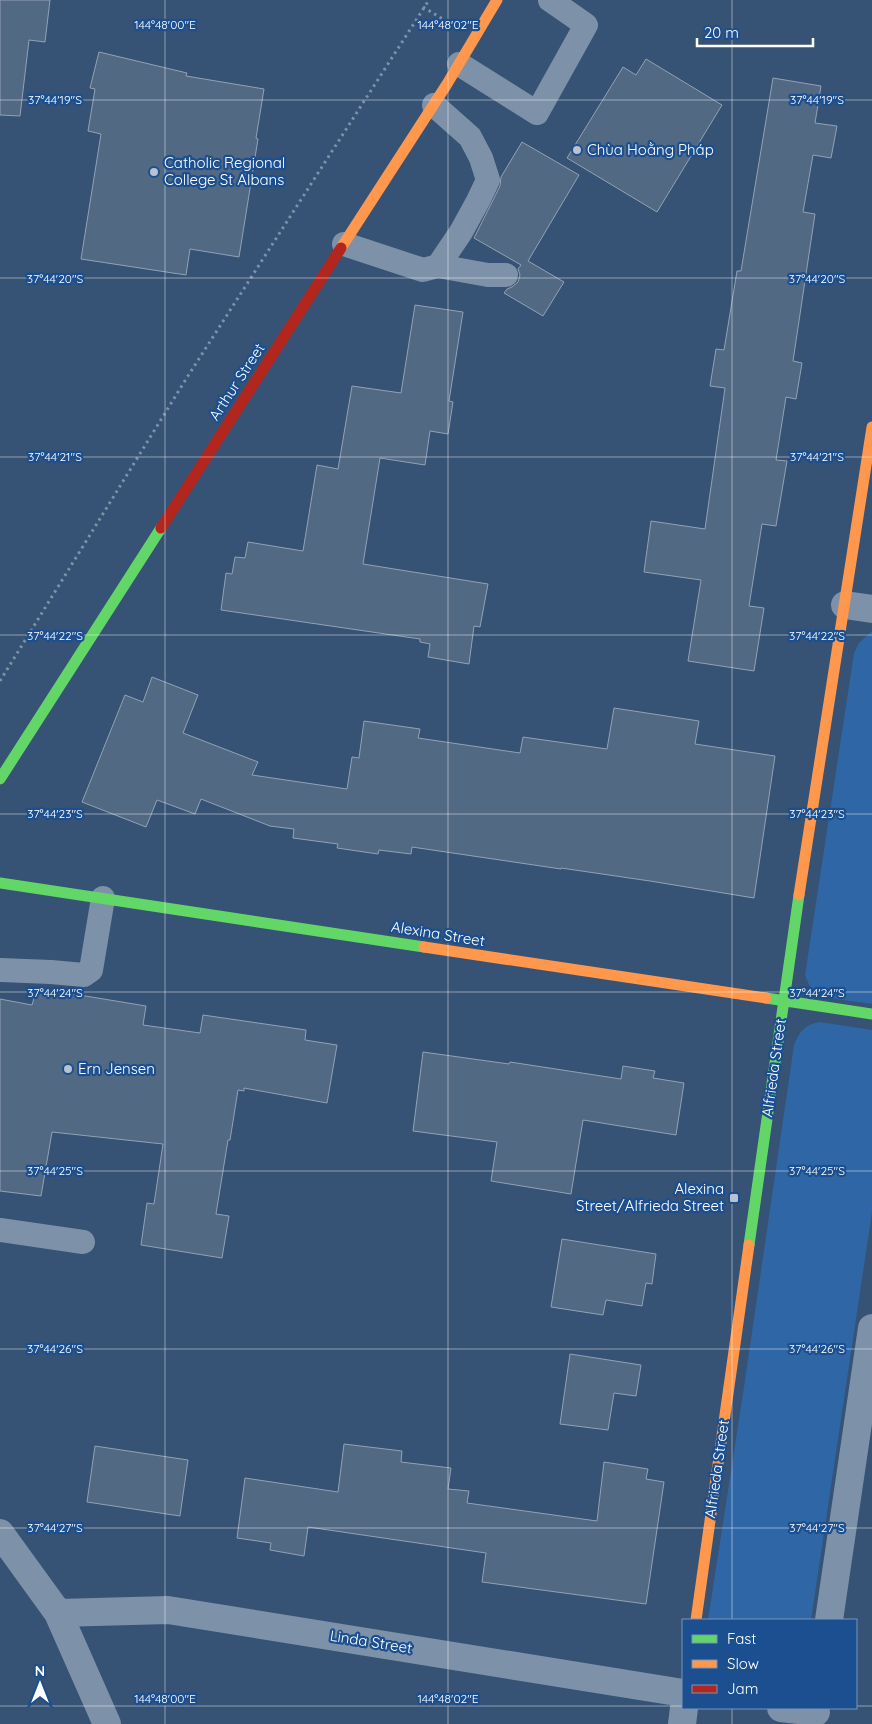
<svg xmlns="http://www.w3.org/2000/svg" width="872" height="1724" font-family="Quicksand,sans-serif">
  <rect width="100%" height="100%" fill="#365274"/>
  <path fill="#2f66a5" d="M872 631V1004C856 1001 825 1000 813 990 809 986 807 980 805 975L854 653 859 643Z
    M820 1022 872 1030V1212L811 1620H708L744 1387 794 1045C799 1032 805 1024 820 1022Z"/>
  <path fill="#526984" stroke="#92a2b6" d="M0 0H50L45 42 29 40 20 116 0 115Z
    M99 52 187 73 186 76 264 89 256 138 258 139 239 257 190 249 186 275 81 259 101 134 88 131 95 89 90 88Z
    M646 59 722 105 657 212 567 158 623 67 636 75Z
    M773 78 821 86 815 123 837 126 831 158 813 155 803 212 815 214 793 361 802 363 796 399 786 397 776 460 787 461 776 526 762 524 749 606 764 608 754 671 688 661 701 580 644 572 651 521 705 529 725 388 710 386 716 349 724 350 737 271H741Z
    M522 142 579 175 528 261 564 282 543 316 504 293 507 289 512 287 518 282 520 275 518 269 521 265 474 238 500 186 501 177Z
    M415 305 463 312 449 401 453 402 448 434 430 431 425 465 380 458 363 564 488 584 480 627 474 626 469 664 428 657 430 644 420 642V639L221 610 226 573 232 574 235 557 245 558 248 542 303 551 317 465 338 469 352 386 401 393Z
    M152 677 198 695 183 733 258 762 252 775 347 789 352 757 359 758 364 721 420 729 418 738 520 753 523 737 607 749 614 708 699 721 695 744 775 756 754 898 650 881 561 868V869L412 847 411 854 379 850 378 854 337 848 338 844 293 838 294 829 270 826 201 799 195 814 157 800 146 827 82 802 125 695 143 702Z
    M37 988 146 1006 143 1025 200 1033 203 1015 306 1030 305 1040 337 1045 327 1103 244 1088V1091L238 1090 230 1140H228L216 1214 229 1216 222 1258 141 1245 147 1203 154 1204 163 1144 52 1132 41 1196 0 1191V999L32 1005Z
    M423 1052 509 1064 510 1062 621 1079 623 1066 655 1071 653 1078 684 1083 676 1135 583 1120 571 1194 491 1181 497 1142 413 1131Z
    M562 1239 656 1254 652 1284 646 1283 642 1306 606 1300 603 1315 551 1307Z
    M570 1354 641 1365 636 1396 614 1393 608 1430 560 1424Z
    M344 1444 402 1451 401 1462 451 1468 448 1489 469 1491 467 1503 597 1521 604 1462 648 1469 646 1479 664 1482 646 1604 482 1582 486 1553 308 1527 304 1556 270 1550 271 1543 237 1538 245 1478 338 1492Z
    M95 1446 188 1460 180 1516 87 1502Z"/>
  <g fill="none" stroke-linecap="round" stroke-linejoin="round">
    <path stroke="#7d92a8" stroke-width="3" stroke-dasharray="2.5 4" stroke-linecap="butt" d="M423 7 446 21
      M0 681 186 379 429 0"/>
    <path stroke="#7d92a8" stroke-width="24" d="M459 64 537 113 586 25 550 0
      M344 244 423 270 438 266 461 232 478 201 488 180 481 158 470 137 434 105
      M438 266 488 275H506
      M0 970 51 972 84 975 91 970 103 898
      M0 1230 83 1242"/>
    <path stroke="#7d92a8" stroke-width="28" d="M845 605 872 609
      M0 1533 58 1613 107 1724
      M58 1613 168 1610 683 1693
      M829 1620 872 1328
      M781 1708 816 1712
      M682 1724 684 1708"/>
    <path stroke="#63d668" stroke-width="11" d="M0 779 161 528
      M0 883 424 947
      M766 998 872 1014
      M749 1245 799 895"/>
    <path stroke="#ff974d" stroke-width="11" d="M341 248 447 84 497 0
      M799 895 872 427
      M424 947 766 998
      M696 1620 749 1245"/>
    <path stroke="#b3261e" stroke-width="11" d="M161 528 341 248"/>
  </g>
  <path fill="none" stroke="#fff" stroke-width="1" stroke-opacity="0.45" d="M165 0V1724M448 0V1724M732 0V1620M0 100H872M0 278H872M0 457H872M0 635H872M0 814H872M0 992H872M0 1171H872M0 1349H872M0 1528H872M0 1706H683M856 1706H872M732 1708V1724"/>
  <g fill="#b9c2ce" stroke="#1b4f8f" stroke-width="2">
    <circle cx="577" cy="150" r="5"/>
    <circle cx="154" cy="172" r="5"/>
    <circle cx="68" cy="1069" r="5"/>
    <rect x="729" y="1193" width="10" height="10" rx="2.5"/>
  </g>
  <g text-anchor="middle" stroke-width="4.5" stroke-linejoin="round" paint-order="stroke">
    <g font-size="15" fill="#fff" stroke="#1b4f8f" text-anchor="start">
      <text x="587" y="155">Chùa Hoằng Pháp</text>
      <text x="164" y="168">Catholic Regional<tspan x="164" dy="17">College St Albans</tspan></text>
      <text x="78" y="1074">Ern Jensen</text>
      <text x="724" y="1194" text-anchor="end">Alexina<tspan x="724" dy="17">Street/Alfrieda Street</tspan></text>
    </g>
    <g font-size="15" fill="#fff" stroke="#1b4f8f">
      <text transform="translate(237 382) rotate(-57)" y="5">Arthur Street</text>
      <text transform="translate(438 934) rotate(9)" y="5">Alexina Street</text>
      <text transform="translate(774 1068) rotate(-82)" y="5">Alfrieda Street</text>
      <text transform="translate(717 1469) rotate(-82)" y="5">Alfrieda Street</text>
      <text transform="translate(371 1642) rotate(9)" y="5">Linda Street</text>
    </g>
  </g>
  <g font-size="12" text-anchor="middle" fill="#fff" stroke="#1b4f8f" stroke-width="4.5" stroke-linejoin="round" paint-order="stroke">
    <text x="165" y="29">144°48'00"E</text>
    <text x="448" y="29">144°48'02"E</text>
    <text x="55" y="104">37°44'19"S</text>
    <text x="817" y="104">37°44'19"S</text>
    <text x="55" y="283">37°44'20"S</text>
    <text x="817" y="283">37°44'20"S</text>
    <text x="55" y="461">37°44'21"S</text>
    <text x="817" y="461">37°44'21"S</text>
    <text x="55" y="640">37°44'22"S</text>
    <text x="817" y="640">37°44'22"S</text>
    <text x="55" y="818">37°44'23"S</text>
    <text x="817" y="818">37°44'23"S</text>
    <text x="55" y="997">37°44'24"S</text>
    <text x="817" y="997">37°44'24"S</text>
    <text x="55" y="1175">37°44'25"S</text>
    <text x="817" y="1175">37°44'25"S</text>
    <text x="55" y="1353">37°44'26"S</text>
    <text x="817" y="1353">37°44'26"S</text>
    <text x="55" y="1532">37°44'27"S</text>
    <text x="817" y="1532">37°44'27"S</text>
    <text x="165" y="1703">144°48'00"E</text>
    <text x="448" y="1703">144°48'02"E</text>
  </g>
  <rect x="682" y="1619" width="175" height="90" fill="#1b4f8f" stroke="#7695bc"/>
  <rect x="692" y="1635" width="25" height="8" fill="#63d668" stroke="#7695bc"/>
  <text x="727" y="1644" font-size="15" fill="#ffffff">Fast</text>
  <rect x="692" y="1660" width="25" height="8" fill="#ff974d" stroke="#7695bc"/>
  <text x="727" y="1669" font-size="15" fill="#ffffff">Slow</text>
  <rect x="692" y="1685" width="25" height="8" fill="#b3261e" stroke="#7695bc"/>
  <text x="727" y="1694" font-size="15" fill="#ffffff">Jam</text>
  <g transform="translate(40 1684)" stroke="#1b4f8f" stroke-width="4" paint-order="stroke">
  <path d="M0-4L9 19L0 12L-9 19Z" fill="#ffffff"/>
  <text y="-8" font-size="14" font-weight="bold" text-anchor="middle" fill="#ffffff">N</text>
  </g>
  <path d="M697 38v8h116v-8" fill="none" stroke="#ffffff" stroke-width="2.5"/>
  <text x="704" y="38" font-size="15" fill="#ffffff" stroke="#1b4f8f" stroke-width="4" paint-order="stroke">20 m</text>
</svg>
